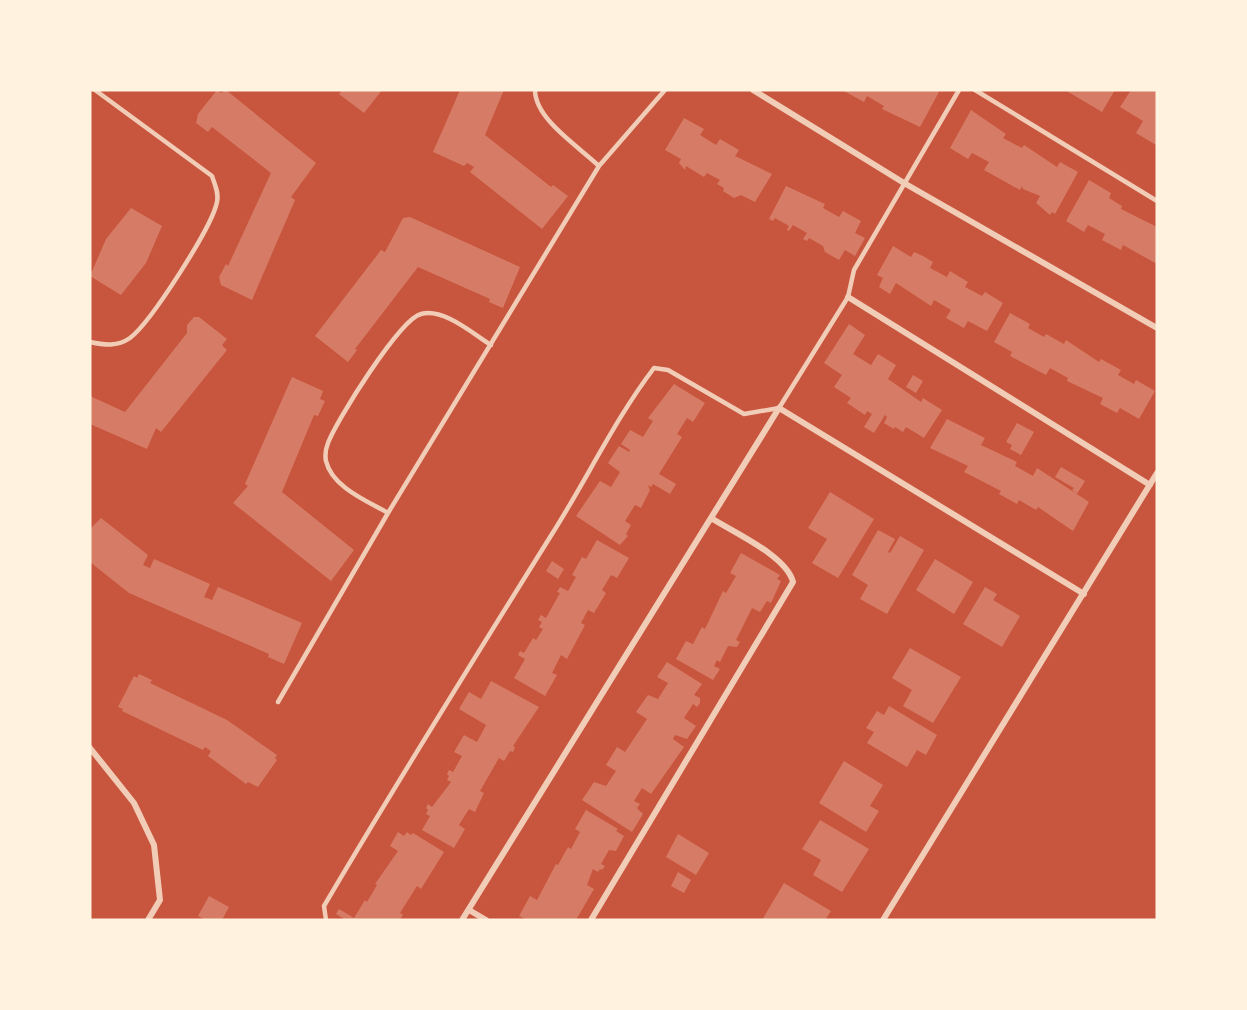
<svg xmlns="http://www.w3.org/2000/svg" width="1247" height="1010" font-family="'Source Sans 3',sans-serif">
  <rect width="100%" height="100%" fill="#c8553d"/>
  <path fill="#d67c66" d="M217 90 221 93 226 90 316 163 291 197 295 200 252 300 221 285 219 277 226 264 228 266 271 173 212 127 208 132 196 123 198 114Z
    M342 90H382L364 113 339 94Z
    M460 90H504L485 135 551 187 553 185 568 196 542 229 470 172 474 167 467 163 464 166 433 152Z
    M842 90H935L939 92 920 127 882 109 884 106 867 96 864 102Z
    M1065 90H1115L1102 112Z
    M1131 90H1157L1156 145 1136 133 1143 121 1120 107Z
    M971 110 1006 134 1003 138 1022 148 1024 145 1057 167 1060 162 1078 172 1055 214 1052 212 1050 215 1036 203 1040 196 1023 189 1022 186 1020 190 984 170 989 162 972 153 968 159 950 148Z
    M684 118 704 129 700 135 716 145 720 139 739 150 735 156 772 174 755 202 741 195 734 198 723 191 724 188 717 184 720 180 707 173 704 177 686 166 685 170 679 163 681 159 665 150Z
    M1089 180 1111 193 1109 198 1122 206 1121 209 1157 227V264L1123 245 1121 250 1102 240 1105 234 1088 225 1084 232 1066 221Z
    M786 186 825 204 823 208 839 217 843 211 861 221 855 233 865 238 855 256 845 250 839 260 825 252 823 246 809 238 807 241 803 239 807 233 793 225 789 231 787 230 789 226 775 218 773 221 769 219Z
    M131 208 162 226 146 263 121 295 90 276 106 239Z
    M410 217 520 267 503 308 489 302 490 299 418 267 355 349 357 350 348 362 315 336 381 250 385 252 403 218Z
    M893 246 911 257 914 252 923 256 933 262 930 268 947 277 950 271 968 282 965 287 982 296 985 292 1003 303 987 331 968 321 964 328 946 318 951 310 934 300 931 306 896 283 890 294 879 287 883 278 877 275Z
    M1010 313 1030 324 1028 328 1044 337 1046 334 1064 344 1066 340 1099 362 1101 359 1121 370 1118 375 1134 384 1136 380 1155 391 1139 419 1120 408 1117 413 1100 404 1103 398 1067 381 1068 378 1050 368 1046 375 1010 356 1012 352 994 342Z
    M194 317H199L227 339 222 345 227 350 161 432 156 428 147 449 90 424V396L125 412 187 333V325Z
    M849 324 865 335 853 354 871 365 878 354 896 365 888 379 921 402 923 398 942 410 924 438 906 427 903 432 895 427 894 429 884 423 887 417 885 415 874 433 864 427 872 414 867 411 865 415 847 403 851 398 834 387 842 375 824 363Z
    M913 375 923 381 916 393 906 387Z
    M292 377 323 391 320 399 325 401 318 416 314 415 282 492 354 550 331 581 233 503 248 486 245 484Z
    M674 384 705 403 693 422 687 418 677 434 682 437 659 474 676 484 670 494 653 484 651 487 648 485 650 490 641 508 635 505 625 521 631 525 626 534 628 536 620 545 576 516 600 481 611 487 620 472 608 463 619 446 629 452 630 450 621 444 630 430 643 437 653 421 648 418Z
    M947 419 985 438 981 445 1017 462 1015 466 1033 476 1037 468 1089 502 1073 531 1038 507 1036 510 1019 500 1017 504 999 494 1001 491 964 472 968 466 930 448Z
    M1017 423 1034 432 1021 455 1010 449 1012 445 1006 442Z
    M1061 467 1085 481 1077 494 1072 490 1074 488 1055 477Z
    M830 492 874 519 838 578 812 563 827 539 808 528Z
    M101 518 148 555 143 565 150 568 154 559 210 584 204 597 212 600 218 587 302 623 284 664 268 657 269 654 129 593 90 562V529Z
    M878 530 895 539 888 552 890 553 900 536 924 550 887 614 860 599 868 585 852 575Z
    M597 540 629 558 617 578 611 575 602 590 606 593 594 613 588 610 581 623 585 625 567 659 561 655 552 673 557 675 545 696 514 678 525 659 518 655 520 651 524 653 533 638 536 640 543 629 539 627 542 622 538 620 541 615 546 618 560 593 557 592 560 587 568 591 576 577 572 575 582 557 586 559Z
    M741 553 780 575 777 579 781 581 771 603 767 601 760 612 752 608 736 640 740 642 737 647 728 646 720 662 717 660 714 666 720 669 713 680 676 659 686 641 693 644 702 627 705 629 723 591 726 593 736 576 730 573Z
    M935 559 973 582 954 614 916 590Z
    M552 561 564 569 558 579 546 571Z
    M985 587 997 594 993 600 1020 616 1002 647 963 624Z
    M910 648 961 677 933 723 903 706 912 690 892 678Z
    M667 662 702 684 694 695 700 698V703L697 707 693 704 684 718 696 726 687 739 675 735 673 739 684 747 651 794 642 788 634 801 640 804 637 808 643 814 632 832 582 800 594 782 606 786 616 771 606 765 617 747 625 752 647 719 636 712 648 695 658 699 668 683 657 677Z
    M139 674 152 680 150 683 227 720 277 755 275 758 277 760 258 787 248 782 246 784 208 756 211 751 205 747 203 750 122 711 123 709 118 707 134 676 137 678Z
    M491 681 539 707 513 746 515 747 513 752 510 751 504 761 499 758 480 791 484 793 475 812 469 809 459 825 465 829 454 848 422 830 430 816 426 814 428 810 426 808 428 804 432 807 451 782 447 780 449 776 447 774 449 770 453 772 462 756 454 752 464 735 477 742 486 725 459 709 469 692 481 699Z
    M889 706 937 735 926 755 917 750 907 767 867 743 874 732 866 728 877 711 884 715Z
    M844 761 883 785 870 806 879 811 866 832 819 803Z
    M586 810 618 829 616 831 624 836 616 851 609 850 601 864 605 866 602 870 600 869 598 872 593 869 587 885 594 889 576 920H527L519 916 530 896 537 900 556 864 558 865 568 847 571 849 580 832 575 829Z
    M820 820 869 849 842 892 813 875 821 860 802 849Z
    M398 832 404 836 407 832 411 835 413 833 444 852 421 889 417 886 400 913 403 915 400 919 346 920 336 914 339 909 354 918 365 900 367 902 377 885 375 884 398 851 390 846Z
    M678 834 709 853 696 875 666 857Z
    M678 872 691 880 684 893 671 886Z
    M784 883 831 911 825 920H762Z
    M209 896 229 907 222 920H206L198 916Z"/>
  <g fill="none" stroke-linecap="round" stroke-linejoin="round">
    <path stroke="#f1ccb7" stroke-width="4.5" d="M535 90C535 119 578 146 599 166
      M975 90 1157 201
      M90 342C104 345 117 347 130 338 151 322 212 227 217 202 219 193 215 185 212 176L95 90
      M388 513C367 501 332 487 326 461 325 456 326 448 328 443 336 421 400 319 421 314 444 308 472 333 491 345
      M278 702 388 513 599 166 665 90
      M326 920 324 906C398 780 475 657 552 534 587 479 615 419 654 368L668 370 744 414 779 408 848 297 854 270 959 90"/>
    <path stroke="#f1ccb7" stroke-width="6" d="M753 90 904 183 1157 328
      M848 297 1150 485
      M90 748 134 803 154 845 160 900 148 920
      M469 910 486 920
      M462 920 779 408 1084 594
      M591 920 793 582C787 556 733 532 711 518
      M883 920 1157 473"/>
  </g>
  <rect width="1247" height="1010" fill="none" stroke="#fff3e0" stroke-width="183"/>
</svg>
